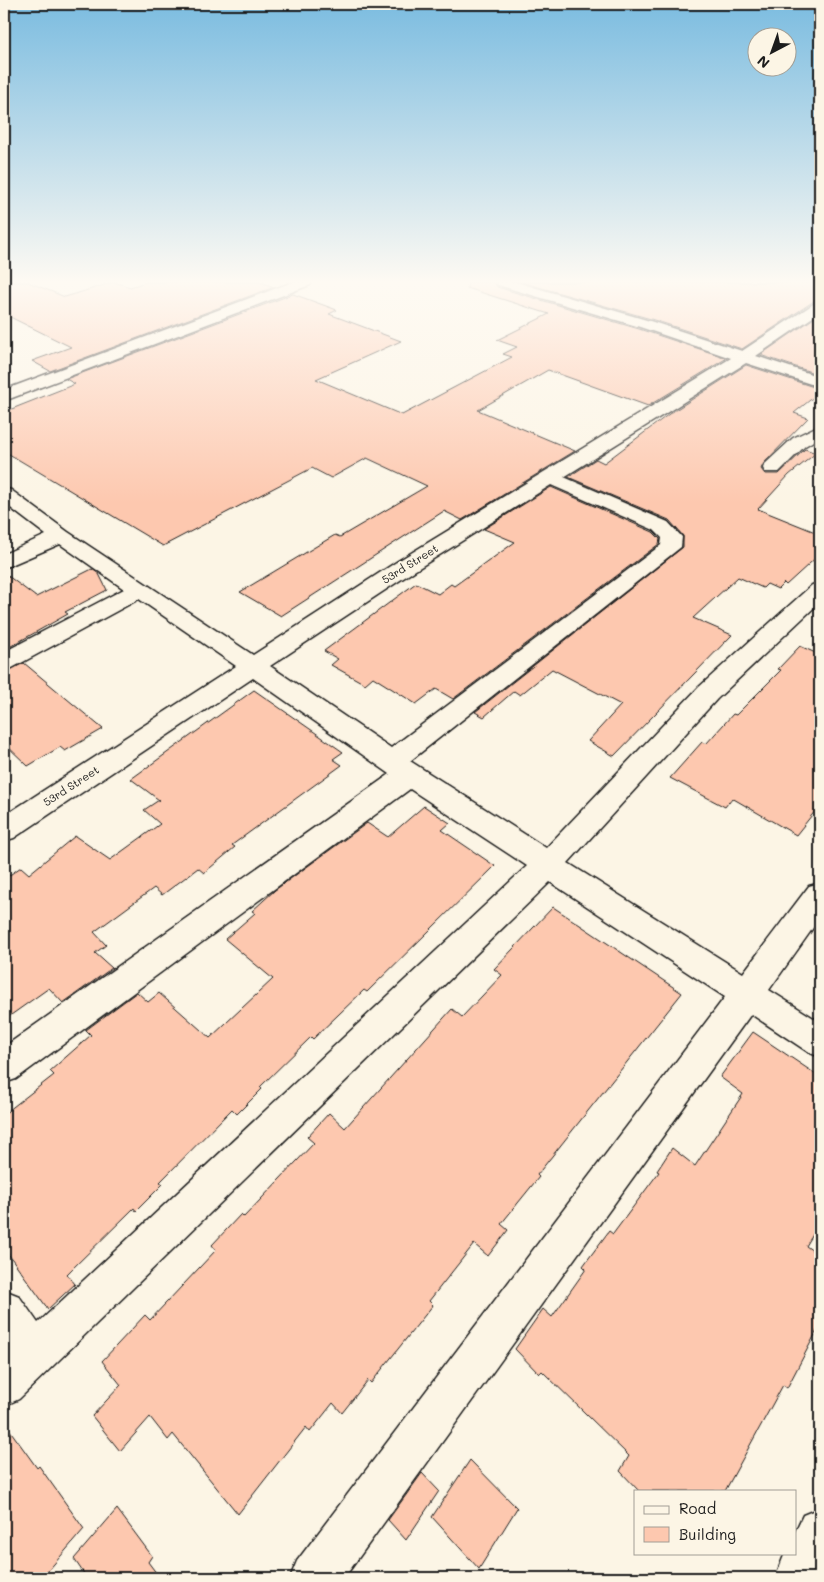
<svg xmlns="http://www.w3.org/2000/svg" width="824" height="1582" font-family="Mali,sans-serif">
  <rect width="100%" height="100%" fill="#fcf5e5"/>
  <filter id="ink" filterUnits="userSpaceOnUse"><feTurbulence type="fractalNoise" baseFrequency=".02" numOctaves="2"/><feDisplacementMap in="SourceGraphic" scale="10" xChannelSelector="R" yChannelSelector="G"/><feConvolveMatrix kernelMatrix="1 2 1 2 8 2 1 2 1" color-interpolation-filters="sRGB"/></filter>
  <g filter="url(#ink)">
    <path fill="#fdc8af" stroke="#1c1c1c" d="M4 282H28L65 297 114 282 130 287 146 282H260L274 287 50 371 32 361 71 347 4 314Z
      M468 282H494L497 287 639 329 727 358 648 406 548 370 478 410 575 451 462 520 444 511 281 616 240 592 335 535 340 537 427 486 367 458 331 478 312 468 163 546 4 451V412L75 384 66 379 293 294 337 310 329 314 401 341 316 379 402 415 512 357 503 354 517 347 497 340 549 314 467 288Z
      M521 282H820V300L814 301 742 349 651 319Z
      M820 314V375L760 355Z
      M746 365 820 389V392L794 413 808 418 764 463 761 469 765 474H779L805 449 816 453 789 475 758 509 820 534V554L786 585 784 583 778 589 767 584 763 588 738 577 693 618 732 635 614 756 588 741 621 705 552 669 520 695 514 691 484 717 475 712 683 547V536L669 520 568 477 596 459 604 463 669 414Z
      M551 487 653 532 660 539 659 544 453 699 436 689 416 704 373 677 365 684 331 665 338 659 324 651 416 583 438 594 451 584 454 586 515 542 484 529Z
      M92 569 99 574 107 590 65 612 68 614 4 650V573L36 597Z
      M800 646 820 655V805L796 835 732 798 725 807 670 778 702 742 706 744 733 714 736 715 781 670 778 669Z
      M24 663 103 729 65 751 60 747 28 766 4 743V672Z
      M254 690 343 752 333 759 342 765 232 845 235 847 204 873 198 868 162 895 154 888 94 932 106 945 95 953 112 968 63 1003 49 988 4 1020V879L21 867 29 874 75 836 110 860 160 824 144 810 159 800 131 779Z
      M424 806 450 823 442 830 495 866 367 992 364 990 313 1039 311 1037 260 1087 262 1089 237 1114 232 1109 160 1182 163 1184 136 1211 134 1208 67 1274 75 1284 48 1309 4 1248V1114L54 1075 50 1071 91 1035 86 1030 137 992 148 1002 159 993 210 1038 273 979 225 939 255 913 252 911 275 890 367 823 388 837Z
      M553 907 682 993 537 1175 539 1177 501 1224 508 1230 488 1256 474 1244 429 1301 433 1305 371 1383 368 1380 342 1413 333 1403 310 1432 306 1427 238 1514 173 1434 168 1440 150 1417 120 1451 92 1416 121 1385 102 1361 145 1315 150 1320 216 1250 212 1245 241 1214 244 1217 314 1143 307 1137 329 1113 345 1128 452 1009 462 1017 502 975 494 969Z
      M753 1032 820 1077V1223L806 1246 820 1256V1325L787 1388 783 1385 725 1491H639L620 1471 629 1456 542 1371 539 1374 515 1349 543 1309 552 1317 586 1269 583 1266 609 1231 613 1234 659 1172 657 1171 672 1148 695 1166 743 1094 720 1077Z
      M4 1422 37 1468 39 1466 84 1529 42 1578H4Z
      M470 1460 517 1508 479 1569 432 1517Z
      M422 1473 439 1491 406 1540 388 1520Z
      M117 1509 152 1556 148 1562 160 1578H87L74 1559Z"/>
    <g fill="none" stroke-linecap="round" stroke-linejoin="round">
      <g stroke="#1c1c1c" stroke-width="3">
        <path id="minor" d="M293 282H312L310 285 4 401V390Z
          M496 282H516L650 321 742 351 815 303 820 302V312L756 356 820 377V387L746 363 564 477 668 522 682 537 681 547 410 761 546 848 699 687 812 585 820 583V602L717 699 568 863 743 973 809 886 820 883V918L769 990 820 1022V1057L808 1052 751 1014 344 1578H290L297 1561 725 997 550 882 19 1399 4 1406V1354L7 1352 4 1347V1290L19 1296 38 1323 527 866 410 789 16 1079 4 1083V1047L390 774 253 678 14 838 4 841V816L236 666 139 599 12 668 4 670V652L124 589 60 544 4 568V554L46 535 4 503V488L11 490 68 532 253 655 398 561 731 358 640 327 498 285ZM551 485 654 530 662 538 661 545 391 748 270 666 414 571Z
          M820 425V437L805 446 779 472H765L763 468 765 464 793 438Z
          M820 1508V1578H775L785 1553H795V1532L803 1515Z"/>
      </g>
      <use href="#minor" fill="#fcf5e5" fill-rule="evenodd"/>
    </g>
  </g>
  <linearGradient id="sky" x2="0" y2="1"><stop stop-color="#7bbce0"/><stop offset="0.56" stop-color="#fefaf3"/><stop offset="1" stop-color="#fefaf3" stop-opacity="0"/></linearGradient>
  <rect width="824" height="503" fill="url(#sky)"/>
  <g text-anchor="middle" stroke-width="4" stroke-linejoin="round" paint-order="stroke">
    <g font-size="11" fill="#1c1c1c" stroke="#fcf5e5">
      <text transform="translate(410 564) rotate(-32)" y="4">53rd Street</text>
      <text transform="translate(71 786) rotate(-33)" y="4">53rd Street</text>
    </g>
  </g>
  <rect width="824" height="1582" fill="none" stroke="#fcf5e5" stroke-width="20"/>
  <rect x="10" y="10" width="804" height="1562" fill="none" stroke="#1c1c1c" stroke-width="2" filter="url(#ink)"/>
  <rect x="634" y="1490" width="162" height="65" fill="#fcf5e5" stroke="#a29e95"/>
  <rect x="644" y="1506" width="25" height="8" fill="#fcf5e5" stroke="#a29e95"/>
  <text x="679" y="1514" font-size="15" fill="#1c1c1c">Road</text>
  <rect x="644" y="1527" width="25" height="15" fill="#fdc8af" stroke="#a29e95"/>
  <text x="679" y="1540" font-size="15" fill="#1c1c1c">Building</text>
  <g transform="translate(772 52) rotate(221)"><circle r="24" fill="#fcf5e5" stroke="#a29e95"/>
  <path d="M0-4L9 19L0 12L-9 19Z" fill="#1c1c1c"/>
  <text y="-8" font-size="14" font-weight="bold" text-anchor="middle" fill="#1c1c1c">N</text>
  </g>
</svg>
